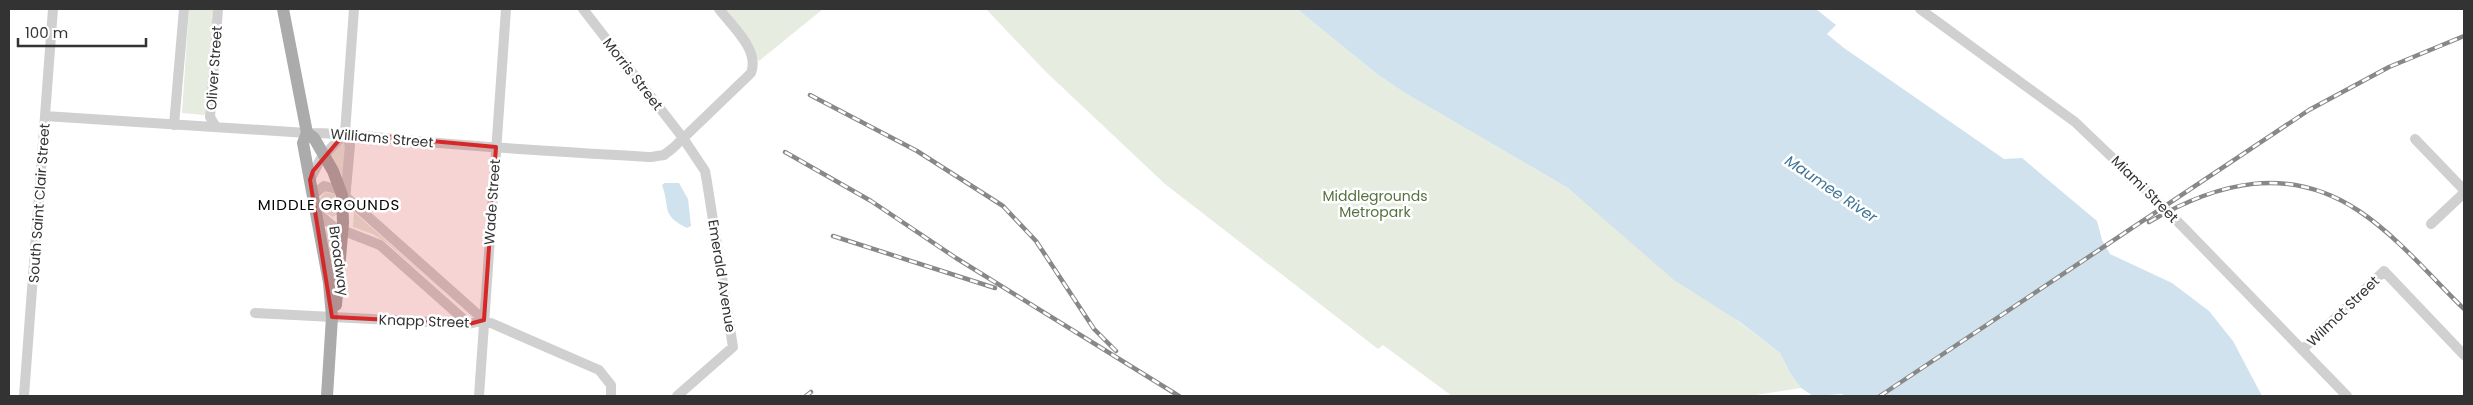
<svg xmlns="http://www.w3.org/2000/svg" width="2473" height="405" font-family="Poppins,sans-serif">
  <rect width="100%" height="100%" fill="#fff"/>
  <path fill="#e6ecdf" d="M189 9H213L205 115 182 113Z
    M718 9H823L759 61Z
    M986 9H1297L1377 74 1405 93 1568 188 1613 226 1780 353 1790 373 1801 388 1749 396H1452L1383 345 1378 349 1165 184 1045 71Z
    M344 138 347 139 342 178 331 156Z
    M325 192 335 194 337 214 333 217 326 213 320 199Z
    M354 212 477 322 387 243 373 234 353 227Z
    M325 229 336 235 332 267H331Z"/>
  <path fill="#cfe2ee" d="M1297 9H1816L1836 25 1827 34 1844 48 2004 159 2022 158 2097 221 2102 240 2110 254 2172 283 2209 311 2233 341 2262 396H1846L1842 394 1813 396 1801 388 1790 373 1780 353 1740 322 1674 280 1568 188 1405 93 1377 74Z
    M665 183H679L688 199 691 226 687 228C660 214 671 210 662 185Z"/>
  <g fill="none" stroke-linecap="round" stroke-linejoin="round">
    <path stroke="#d0d0d0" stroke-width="10" d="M583 9 683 138 705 171 707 182 733 347 677 396
      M1920 9 2075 122 2139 183
      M45 116 307 133C351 133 395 140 439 143 510 149 581 153 651 157L664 155 673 148 751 73C760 50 732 26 719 9
      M174 125 184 9
      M216 127 210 117 218 9
      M2415 139 2464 190
      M310 180 320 160 345 133
      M313 195 324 186 337 189 484 320 599 370 611 385V396
      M345 200 350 145 345 133 354 9
      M316 212 334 227 380 245 469 324
      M2431 224 2464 193
      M2186 230 2347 396
      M255 313 469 324 484 320
      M2302 350 2384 271 2464 355
      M24 396 53 9
      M479 396 506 9"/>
    <path stroke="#ababab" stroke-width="12" d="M283 9 307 133 303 143 329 283 332 317 327 396
      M307 133 314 138 333 171 342 195 343 223 336 305"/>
    <g stroke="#888" stroke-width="4.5">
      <path id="rail" d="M810 95 917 151 1003 206 1036 241 1094 329 1116 351
        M785 152 871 201 956 258 1179 396
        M2149 222C2218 182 2288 164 2359 211 2398 237 2431 277 2464 309
        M833 236 995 288
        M806 396 811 392
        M1880 396 2309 110 2389 67 2464 36"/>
    </g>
    <use href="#rail" stroke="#fff" stroke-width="2.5" stroke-dasharray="8" stroke-linecap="butt"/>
    <path stroke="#d0d0d0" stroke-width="10" d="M2139 183 2186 230"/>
  </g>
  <path fill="#d62828" fill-opacity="0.2" stroke="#d62828" stroke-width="4" stroke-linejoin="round" d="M345 133 496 147 484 320 469 324 332 317 310 180 313 171Z"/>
  <g text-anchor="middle" stroke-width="5" stroke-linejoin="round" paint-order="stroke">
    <g font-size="14" fill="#333" stroke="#fff">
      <text transform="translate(214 68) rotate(-86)" y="5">Oliver Street</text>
      <text transform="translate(633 74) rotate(52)" y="5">Morris Street</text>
      <text transform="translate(382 138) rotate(5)" y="5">Williams Street</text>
      <text transform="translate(2145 189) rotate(45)" y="5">Miami Street</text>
      <text transform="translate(492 202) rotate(-86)" y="5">Wade Street</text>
      <text transform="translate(39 203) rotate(-86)" y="5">South Saint Clair Street</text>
      <text transform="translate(339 261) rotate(82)" y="5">Broadway</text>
      <text transform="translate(722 276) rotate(81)" y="5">Emerald Avenue</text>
      <text transform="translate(2343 311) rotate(-44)" y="5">Wilmot Street</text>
      <text transform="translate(424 321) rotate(2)" y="5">Knapp Street</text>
    </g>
    <g font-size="14" fill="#56703f" stroke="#fff">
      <text x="1375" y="201">Middlegrounds<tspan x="1375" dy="16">Metropark</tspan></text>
    </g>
    <g font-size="15" font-style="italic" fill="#3f7597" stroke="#fff">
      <text transform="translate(1831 189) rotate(34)" y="5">Maumee River</text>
    </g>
    <g font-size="15" letter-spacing="1" fill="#000" stroke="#fff">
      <text x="329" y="210">MIDDLE GROUNDS</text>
    </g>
  </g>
  <rect width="2473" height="405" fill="none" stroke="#333333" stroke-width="20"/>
  <path d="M18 38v8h128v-8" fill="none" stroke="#333333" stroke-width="2.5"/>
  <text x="25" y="38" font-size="15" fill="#333333" stroke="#ffffff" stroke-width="4" paint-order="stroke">100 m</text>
</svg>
